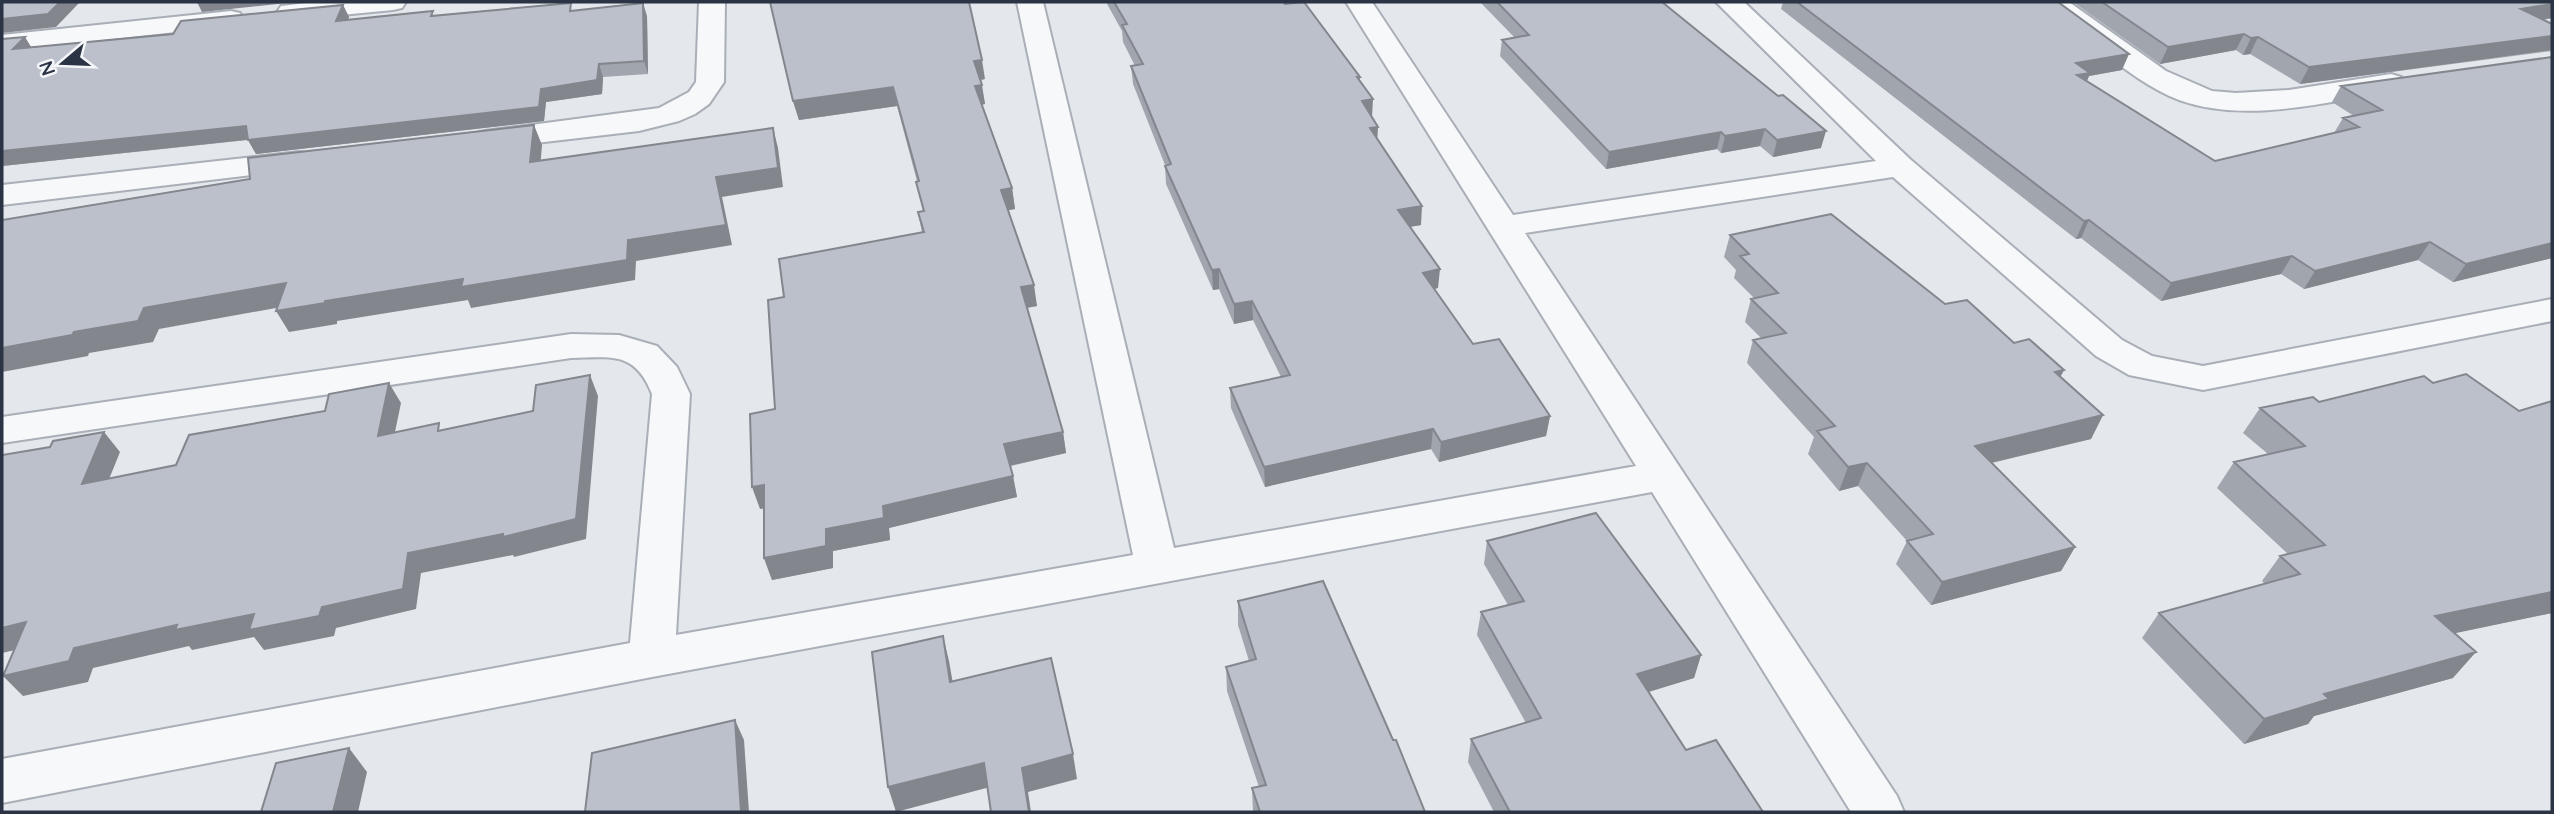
<svg xmlns="http://www.w3.org/2000/svg" width="2554" height="814" font-family="Quicksand,sans-serif">
  <rect width="100%" height="100%" fill="#e4e7ec"/>
  <g fill="none" stroke-linecap="round" stroke-linejoin="round">
    <g stroke="#a9aeb7" stroke-width="4">
      <path id="minor" d="M314 2H406L402 8 393 10 290 20 281 18 277 12 281 6Z
        M699 2H725L724 82 709 104 695 114 679 121 639 131 485 149 474 146 470 140 474 134 485 131 659 108 689 92 696 82Z
        M1017 2H1043L1174 548 1636 466 1346 2H1372L1513 215 1876 161 1716 2H1744L1911 160 2122 340 2152 356 2203 366 2552 299V321L2203 390 2129 375 2096 356 1893 177 1525 233 1897 796 1904 812H1851L1652 492 652 677 2 803V759L630 643 652 394C635 351 612 357 571 358L2 443V417L571 334 619 335 657 346 677 367 690 394 676 635 1133 555Z
        M2040 2H2069L2166 71 2212 91 2236 93 2289 90 2391 74 2401 77 2405 83 2401 89 2391 92C2323 102 2247 124 2179 100 2150 89 2123 68 2098 49 2080 36 2053 21 2040 2Z
        M231 11 240 13 244 19 240 25 2 51V35Z
        M300 152 311 154 315 161 311 168 2 205V185Z"/>
    </g>
    <use href="#minor" fill="#f7f8fa" fill-rule="evenodd"/>
  </g>
  <path fill="#a1a5ae" d="M1106 2H1284L1285 4 1360 77V82L1372 116 1377 139 1421 225 1410 227 1438 288 1434 289 1473 344 1550 416 1546 436 1439 462 1431 449 1265 487 1231 408 1230 388 1281 377 1253 320 1234 324 1219 289 1213 290 1166 184 1165 165 1133 84 1131 66H1135L1123 42 1122 31Z
    M1480 2H1662L1821 148 1773 157 1760 146 1721 153 1717 149 1606 169 1500 56 1502 40 1514 37Z
    M1783 2H2058L2122 70 2089 76 2087 81 2215 161 2334 133 2343 118 2354 116 2332 102 2341 86 2552 57V258L2453 282 2418 260 2304 289 2281 274 2161 301 2081 238 2076 239 1781 9Z
    M2073 2H2552V18L2543 20 2552 24V51L2300 84 2250 54 2243 55 2236 50 2160 64Z
    M343 5 349 17 348 20 574 10 647 16 648 74 603 77 602 94 546 102 544 121 256 154 248 140 2 166V39L31 47 173 34Z
    M980 79 985 104 982 105 1012 188 1015 209 1008 210 1037 306 1027 308 1063 432 1066 453 1011 466 1017 497 889 528 890 540 833 551V568L772 580 764 558V508L760 509 775 409 784 297 922 233 918 212 923 211 916 182 917 181 897 106 799 120 793 101 985 79Z
    M1730 235 1945 304 2064 370 2060 377 2103 415 2091 439 1992 463 2075 547 2061 571 1931 605 1896 564 1907 541 1858 486 1839 491 1808 454 1814 437 1747 363 1753 340 1761 338 1745 322 1751 299 1754 298 1734 278 1736 270 1724 257Z
    M2433 383 2519 411 2552 401V613L2454 633 2453 678 2314 716 2308 724 2244 744 2142 638 2159 613 2265 584 2262 581 2280 556 2288 554 2217 488 2234 462 2268 454 2243 433 2260 408 2319 402Z
    M1487 541 1701 655 1694 678 1649 692 1686 750 1763 812H1494L1468 762 1471 739 1526 723 1477 635 1481 612 1508 605 1484 564Z
    M1238 601 1425 812H1253L1252 788 1259 787 1227 691 1226 667 1249 661 1238 625Z"/>
  <path fill="#83868d" d="M60 2H80L56 27 2 33V19Z
    M197 2H297L202 12Z
    M643 3 647 16 648 74 644 61Z
    M2552 4V18L2510 25 2521 9Z
    M343 5 349 17 342 34 336 21Z
    M2244 34 2236 50 2160 64 2168 47Z
    M2552 36V50L2300 84 2309 67Z
    M25 37 33 50 13 49Z
    M2258 37 2250 54 2243 55 2251 38Z
    M2129 54 2122 70 2089 76 2083 89 2070 92 2076 63Z
    M982 60 985 79 977 80 974 61Z
    M599 64 603 77 602 94 546 102 544 121 256 154 248 140 541 89Z
    M982 85 985 104 978 105 975 86Z
    M893 87 897 106 799 120 793 101Z
    M1373 99 1372 117 1362 101Z
    M534 125 542 145 539 182 530 162Z
    M246 126 254 139 2 166V151Z
    M1378 127 1377 145 1370 128Z
    M773 128 778 148 783 187 722 197 732 245 636 261 635 280 471 308 468 300 337 321V324L289 332 276 311 628 240 716 177Z
    M1765 129 1760 146 1721 153 1725 136Z
    M1826 131 1821 148 1773 157 1777 140Z
    M1721 132 1717 149 1606 169 1609 152Z
    M1012 188 1015 209 1004 211 1001 190Z
    M1422 206 1421 225 1396 229 1398 210Z
    M2089 220 2081 238 2076 239 2084 221Z
    M2430 242 2418 260 2304 289 2315 271Z
    M2552 243V258L2453 282 2466 264Z
    M2292 256 2281 274 2161 301 2171 283Z
    M1219 269V289L1213 290 1212 270Z
    M1440 269 1438 288 1421 292 1423 273Z
    M286 283 298 304 159 329 153 342 89 353 88 356 2 372V348L144 308Z
    M1034 285 1037 306 1025 308 1021 287Z
    M1252 301 1253 320 1234 324V304Z
    M2064 370 2052 393 2055 372Z
    M590 375 598 396 586 539 514 557 513 555 421 573 416 609 336 628 334 636 264 650 254 637 192 650 189 646 93 668 88 682 23 696 3 676 74 648 177 625 254 614 322 607 408 553Z
    M389 383 401 403 390 456 378 436Z
    M2103 415 2091 439 1964 469 1975 446Z
    M1550 416 1546 436 1439 462 1441 442Z
    M1433 429 1431 449 1265 487 1264 467Z
    M104 432 120 452 99 504 82 484Z
    M1063 432 1066 453 1008 466 1004 444Z
    M1867 463 1858 486 1839 491 1848 467Z
    M1013 476 1017 497 889 528 890 540 833 551V568L772 580 764 558 826 529 883 506Z
    M764 485 772 507 760 509 752 487Z
    M2075 547 2061 571 1931 605 1942 582Z
    M2552 592V613L2413 642 2435 616Z
    M26 622 46 643 2 653V628Z
    M943 636 949 661 957 707 950 682Z
    M2476 652 2453 678 2314 716 2308 724 2244 744 2264 719 2324 694Z
    M1701 655 1694 678 1631 697 1637 674Z
    M735 720 744 740 749 812H741Z
    M349 748 367 772 358 812H333Z
    M1073 754 1077 779 1028 792 1031 812H1029L1022 768Z
    M984 763 990 787 896 812 888 787Z"/>
  <path fill="#bbc0ca" stroke="#83868d" stroke-width="2" d="M2 2H60L48 14 2 19Z
    M770 2H969L982 60 974 61 982 85 975 86 1012 188 1001 190 1034 285 1021 287 1063 432 1004 444 1013 476 883 506 884 518 826 529V546L764 558V485L752 487 750 414 775 409 768 300 784 297 779 259 924 232 918 212 924 211 916 182 919 181 893 87 793 101Z
    M1114 2H1284L1285 4 1304 2 1360 77H1357L1373 99 1362 101 1378 127 1370 128 1422 206 1398 210 1440 269 1423 273 1473 344 1499 339 1550 416 1441 442 1433 429 1264 467 1230 388 1290 375 1252 301 1234 304 1219 269 1212 270 1165 166 1171 164 1131 66 1143 64 1122 25 1127 24Z
    M1497 2H1662L1778 96 1783 95 1826 131 1777 140 1765 129 1725 136 1721 132 1609 152 1502 40 1529 35Z
    M1797 2H2058L2129 54 2076 63 2090 73 2077 75 2215 161 2359 127 2343 118 2382 110 2341 86 2552 57V243L2466 264 2430 242 2315 271 2292 256 2171 283 2089 220 2084 221Z
    M2102 2H2552V4L2521 9 2552 24V36L2309 67 2258 37 2251 38 2244 34 2168 47Z
    M571 3 570 11 643 3 644 61 599 64 597 80 541 89 539 107 248 140 246 126 2 151V39L25 37 13 49 173 34 181 21 343 5 336 21 433 11 431 16Z
    M534 125 530 162 773 128 778 168 716 177 726 225 628 240 627 260 461 287 463 279 325 301V303L276 311 286 283 144 308 138 321 74 332 72 335 2 348V220L250 179 248 158Z
    M1831 214 1945 304 1967 300 2014 343 2029 339 2064 370 2055 372 2103 415 1975 446 2075 547 1942 582 1907 541 1933 534 1867 463 1848 467 1817 431 1835 426 1753 340 1786 333 1751 299 1778 293 1740 256 1749 254 1730 235Z
    M2466 374 2519 411 2552 401V592L2435 616 2476 652 2324 694 2329 699 2264 719 2159 613 2300 574 2280 556 2325 545 2234 462 2305 446 2260 408 2313 397 2319 402 2424 376 2433 383Z
    M590 375 576 519 503 537V534L408 553 403 589 322 607 319 616 249 630 254 614 175 630 177 625 74 648 69 661 3 676 26 622 2 628V455L50 447 53 441 104 432 82 484 176 465 189 435 325 411 329 394 389 383 378 436 439 423 438 431 533 411 536 385Z
    M1596 513 1701 655 1637 674 1686 750 1716 740 1763 812H1510L1471 739 1541 718 1481 612 1524 601 1487 541Z
    M1323 581 1393 740H1396L1425 812H1260L1252 788 1266 785 1226 667 1256 659 1238 601Z
    M943 636 950 682 1051 658 1073 754 1022 768 1029 812H991L984 763 888 787 872 652Z
    M735 720 741 812H585L592 753Z
    M349 748 333 812H261L276 763Z"/>
  <rect width="2554" height="814" fill="none" stroke="#2b3445" stroke-width="7"/>
  <g transform="translate(63 63) rotate(251)" stroke="#f4f6f9" stroke-width="5" paint-order="stroke">
  <path d="M0-5L12 26L0 18L-12 26Z" fill="#2b3445"/>
  <text y="-10" font-size="19" font-weight="bold" text-anchor="middle" fill="#2b3445">N</text>
  </g>
</svg>
